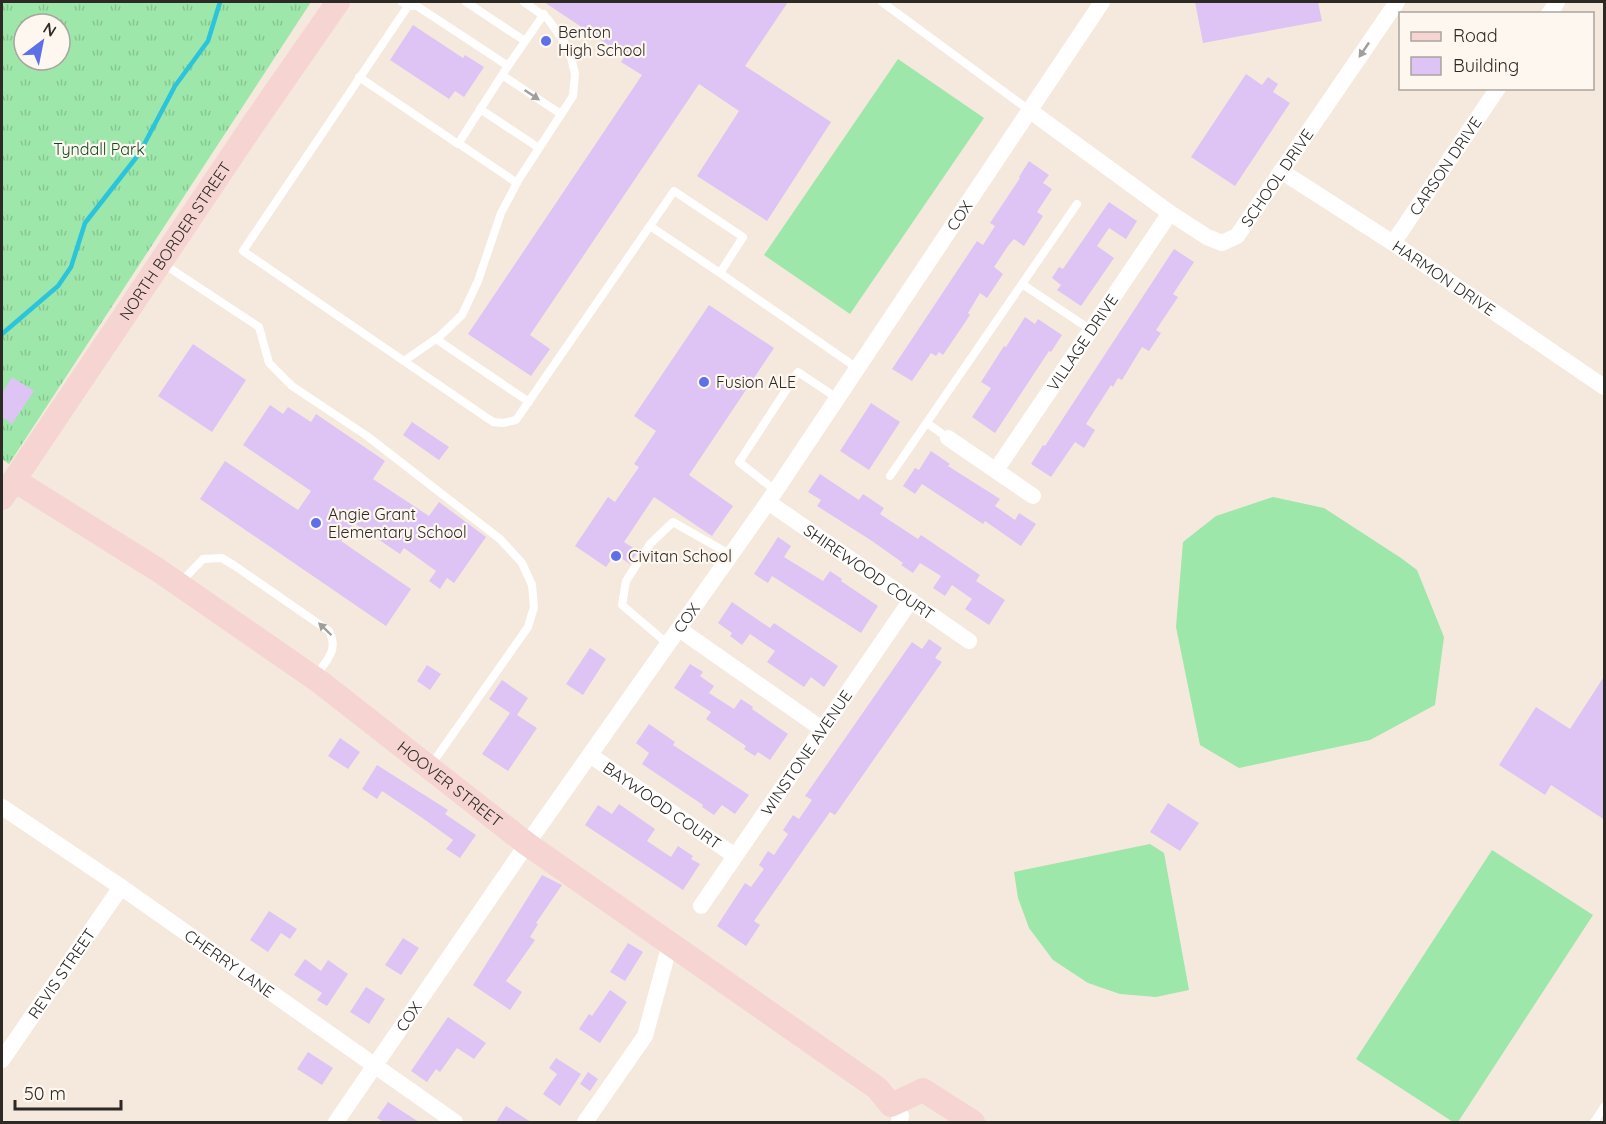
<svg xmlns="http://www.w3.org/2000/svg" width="1606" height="1124" font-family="Quicksand,sans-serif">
  <defs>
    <pattern id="grass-tufts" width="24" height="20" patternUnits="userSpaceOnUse" patternTransform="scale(1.5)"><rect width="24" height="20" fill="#9ce7a9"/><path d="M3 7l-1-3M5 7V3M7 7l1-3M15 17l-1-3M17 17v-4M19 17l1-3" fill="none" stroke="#87c691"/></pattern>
  </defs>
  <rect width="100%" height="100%" fill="#f5e9dd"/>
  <path fill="url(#grass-tufts)" fill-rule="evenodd" d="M2 2H311L9 464 2 459ZM24 24H60V60H24Z"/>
  <path fill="#9ce7a9" d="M898 59 984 118 850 314 764 255Z
    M1273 497 1324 508 1401 558 1417 570 1444 637 1435 705 1370 740 1239 768 1200 745 1176 627 1183 542 1216 516Z
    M1150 844 1164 853 1189 990 1156 997 1120 994 1088 983 1053 960 1029 928 1018 898 1014 872Z
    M1492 850 1593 915 1458 1122H1453L1356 1059Z"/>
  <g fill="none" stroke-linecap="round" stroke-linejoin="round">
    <path stroke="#2ac4dc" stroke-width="4.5" d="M2 334 58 286 71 267 85 223 139 154 175 86 208 41 220 2"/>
  </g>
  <path fill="#dec3f5" d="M544 2H788L745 66 831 122 767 221 697 176 739 111 699 84 530 335 550 349 531 376 468 334 642 75 621 62 625 56Z
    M1195 2H1318L1322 21 1203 43Z
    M413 25 463 58 465 55 484 67 464 97 455 91 449 99 390 60Z
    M1246 74 1262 85 1268 77 1278 84 1273 92 1290 103 1235 186 1191 157Z
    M1029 161 1049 175 1043 183 1052 189 1037 212 1043 216 1024 246 1014 239 1008 246 994 267 1003 274 987 298 980 293 968 313 970 315 943 355 939 352 936 356 931 353 912 381 892 369 977 241 983 245 995 226 990 223 1020 178 1019 177Z
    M1109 202 1137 221 1126 239 1109 228 1097 246 1114 258 1081 306 1057 290 1061 285 1052 278 1059 267 1063 269Z
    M1174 249 1194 262 1173 294 1178 297 1156 330 1161 333 1149 351 1142 347 1122 380 1118 378 1113 387 1111 385 1086 424 1095 430 1084 448 1075 442 1051 477 1031 464 1043 445 1045 446Z
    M709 305 774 348 689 475 733 506 712 536 654 497 624 542 638 551 630 564 615 554 606 567 575 546 608 497 615 502 639 467 634 464 656 431 634 416Z
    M1025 317 1035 324 1038 319 1062 335 1051 352 1049 351 995 433 972 417 991 388 981 382 1004 346 1006 347Z
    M193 344 246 380 212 432 158 396Z
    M12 377 34 391 12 424 2 417V393Z
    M871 403 900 422 869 470 840 451Z
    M270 405 283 414 288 407 311 422 316 414 385 461 373 479 429 516 439 502 486 537 454 583 447 578 440 589 429 581 436 571 404 548 400 554 354 523 341 541 411 589 386 626 200 499 225 461 298 510 311 491 243 445Z
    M412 422 449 447 439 460 403 435Z
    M931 451 950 464 948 466 1000 499 995 506 1015 520 1019 513 1036 524 1021 546 985 521 983 524 922 484 915 494 903 486 915 468 919 470Z
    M820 474 859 500 863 494 884 508 880 514 918 539 921 535 980 575 976 581 1005 600 989 625 965 609 972 599 952 585 945 596 933 588 941 576 920 563 913 573 901 565 903 563 872 541 817 506 821 500 808 492Z
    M778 537 791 546 784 557 823 581 830 571 842 579 841 581 878 606 861 633 772 576 768 583 754 574Z
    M732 602 770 628 774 623 838 666 824 687 811 677 804 687 767 662 775 651 750 634 742 645 730 636 732 633 718 623Z
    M929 639 942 648 935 658 942 662 835 815 830 812 806 846 754 921 760 925 746 946 717 926 745 883 751 887 764 869 759 865 768 851 774 855 788 834 783 830 793 815 799 819 812 800 805 796 912 642 922 649Z
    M590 648 606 659 583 695 566 684Z
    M690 664 703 672 700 676 714 686 709 693 734 709 741 699 753 707 752 709 788 734 770 760 758 752 755 756 744 749 746 746 706 719 711 712 674 688Z
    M427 665 441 674 430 690 417 681Z
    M1605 675V820L1551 785 1545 795 1499 765 1536 707 1570 729Z
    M502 680 528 698 517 715 537 728 508 771 482 754 510 713 489 699Z
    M649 724 675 742 673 745 749 795 735 814 722 805 714 815 702 807 703 805 642 764 649 753 636 743Z
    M340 738 360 752 348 769 328 756Z
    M377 765 448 810 445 814 476 835 460 858 446 849 453 840 421 817 382 791 377 799 362 789Z
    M1168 803 1199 823 1180 851 1150 832Z
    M619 804 655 829 647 841 671 857 678 846 693 856 691 859 700 864 683 890 585 825 598 805 612 814Z
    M542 875 562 885 536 923 538 924 530 937 535 940 506 981 522 992 510 1010 473 985Z
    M269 911 297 929 290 939 281 933 268 952 250 940Z
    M403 938 419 948 401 975 385 965Z
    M628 943 643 952 625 981 610 972Z
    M305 959 321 971 328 960 348 974 327 1006 317 1000 322 993 294 975Z
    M366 987 385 999 369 1024 350 1012Z
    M610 990 627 1002 600 1043 579 1029 589 1014 592 1016Z
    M448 1017 486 1043 474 1059 457 1048 440 1072 436 1069 427 1082 411 1071Z
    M308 1052 333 1068 322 1085 297 1069Z
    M556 1058 581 1074 560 1106 543 1094 557 1074 549 1068Z
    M588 1072 598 1079 590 1091 580 1084Z
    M388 1102 419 1122H384L377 1118Z
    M506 1106 531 1122H496Z"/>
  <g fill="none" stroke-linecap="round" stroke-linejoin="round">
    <path stroke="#fff" stroke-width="8" d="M402 2 408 6 243 251 493 422 503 423 516 420 674 191 743 237 720 273 857 368
      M466 2 525 41
      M882 2 1029 110
      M508 66 544 14
      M502 75 561 114
      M359 77 458 144 508 66 417 6H408
      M480 109 539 148
      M458 143 517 183
      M650 226 720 273
      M162 263 259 327 269 363 292 386 367 436 500 539 522 563 532 585 534 607 528 627 431 765
      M1022 284 1091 330
      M436 339 529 402
      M404 361 440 336 462 315 478 281 501 213 519 179 573 96 575 74 569 49 548 19 524 2
      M927 423 948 438
      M890 476 1077 204
      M776 491 739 462 798 372 837 398
      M180 583 203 559 222 558 235 566 329 631C339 650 327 660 316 675
      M668 644 622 605 626 581 650 544 673 522 731 555
      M1594 1122 1604 1107"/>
    <g stroke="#fff" stroke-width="16">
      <path d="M1549 14 1557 2"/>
      <path id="s1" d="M1029 110 1170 213 1207 237 1222 243 1237 236 1397 2"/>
      <path id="s2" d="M1281 171 1393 243 1604 387"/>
      <path id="s3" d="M1393 243 1498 88"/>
      <path d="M948 438 1033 496"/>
      <path id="s4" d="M996 470 1170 213"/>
      <path id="s5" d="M768 502 969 641"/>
      <path d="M679 629 822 729"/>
      <path id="s6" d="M590 755 735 856"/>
      <path id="s7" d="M2 807 121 887 455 1122"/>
      <path id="s8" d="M701 906 911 600"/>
      <path id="s9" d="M2 1060 121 887"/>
      <path d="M891 1105 901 1116 899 1122"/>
      <path id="s10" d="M336 1122 527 844 768 502 1102 2"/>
      <path d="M585 1122 645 1036 670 944"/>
    </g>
    <g stroke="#f5d4d2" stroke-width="24">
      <path id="s11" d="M14 480 158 570 320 682 527 844 877 1088 891 1105 923 1090 973 1122"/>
      <path id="s12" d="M2 498 256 120 338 2"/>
    </g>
  </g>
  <defs><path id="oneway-solid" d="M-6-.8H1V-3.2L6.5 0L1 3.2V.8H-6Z" transform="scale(1.5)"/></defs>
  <g fill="#a09f9c">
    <use href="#oneway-solid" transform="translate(1364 50) rotate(124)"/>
    <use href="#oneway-solid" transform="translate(532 95) rotate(34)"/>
    <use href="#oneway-solid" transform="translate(325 629) rotate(-136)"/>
  </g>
  <g fill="#5d70e7" stroke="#fef7f0" stroke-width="2">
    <circle cx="546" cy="41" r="6"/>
    <circle cx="704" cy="382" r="6"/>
    <circle cx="316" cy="523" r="6"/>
    <circle cx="616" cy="556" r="6"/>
  </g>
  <g text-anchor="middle" stroke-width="4.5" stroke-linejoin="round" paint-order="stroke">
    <g font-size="16" fill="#2d2924" stroke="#fef7f0" text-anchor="start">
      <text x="558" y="38">Benton<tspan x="558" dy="18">High School</tspan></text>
      <text x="716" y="388">Fusion ALE</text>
      <text x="328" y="520">Angie Grant<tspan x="328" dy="18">Elementary School</tspan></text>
      <text x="628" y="562">Civitan School</text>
    </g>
    <g font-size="16" fill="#0f4b21" stroke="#fef7f0">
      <text x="99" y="155">Tyndall Park</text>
    </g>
    <g font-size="16" fill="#2d2924" stroke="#fef7f0">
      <text dy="6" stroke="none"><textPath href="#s3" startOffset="93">CARSON DRIVE</textPath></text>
      <text dy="6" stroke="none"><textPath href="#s1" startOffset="322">SCHOOL DRIVE</textPath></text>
      <text dy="6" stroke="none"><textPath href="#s10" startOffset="1100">COX</textPath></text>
      <text dy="6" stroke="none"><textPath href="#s12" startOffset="310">NORTH BORDER STREET</textPath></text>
      <text dy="6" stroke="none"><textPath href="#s2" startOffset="195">HARMON DRIVE</textPath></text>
      <text dy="6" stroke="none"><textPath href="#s4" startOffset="154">VILLAGE DRIVE</textPath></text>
      <text dy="6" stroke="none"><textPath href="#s5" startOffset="123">SHIREWOOD COURT</textPath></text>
      <text dy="6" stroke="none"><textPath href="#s10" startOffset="614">COX</textPath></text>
      <text dy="6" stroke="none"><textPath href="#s8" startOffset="186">WINSTONE AVENUE</textPath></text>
      <text dy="6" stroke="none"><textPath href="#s11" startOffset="532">HOOVER STREET</textPath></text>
      <text dy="6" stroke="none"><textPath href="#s6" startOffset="88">BAYWOOD COURT</textPath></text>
      <text dy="6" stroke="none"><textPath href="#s7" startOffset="276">CHERRY LANE</textPath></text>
      <text dy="6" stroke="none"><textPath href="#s9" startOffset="105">REVIS STREET</textPath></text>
      <text dy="6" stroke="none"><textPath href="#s10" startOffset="128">COX</textPath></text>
    </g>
  </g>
  <rect width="1606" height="1124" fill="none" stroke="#2d2924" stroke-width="6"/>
  <rect x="1399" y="12" width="195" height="78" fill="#fef7f0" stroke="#aaa59e" stroke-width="1.5"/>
  <rect x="1411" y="32" width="30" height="9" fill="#f5d4d2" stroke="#aaa59e" stroke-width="1.5"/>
  <text x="1453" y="42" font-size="18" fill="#2d2924">Road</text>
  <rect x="1411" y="57" width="30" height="18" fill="#dec3f5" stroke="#aaa59e" stroke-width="1.5"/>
  <text x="1453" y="72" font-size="18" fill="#2d2924">Building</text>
  <g transform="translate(42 42) rotate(32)"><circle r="28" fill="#fef7f0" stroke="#aaa59e" stroke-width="1.5"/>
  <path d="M0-4.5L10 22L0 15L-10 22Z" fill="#5d70e7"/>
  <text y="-9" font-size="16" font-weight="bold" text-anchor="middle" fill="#2d2924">N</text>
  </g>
  <path d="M15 1100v9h106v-9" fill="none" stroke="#2d2924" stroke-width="3"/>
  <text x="24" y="1100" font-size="18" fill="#2d2924" stroke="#fef7f0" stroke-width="4.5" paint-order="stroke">50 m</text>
</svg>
